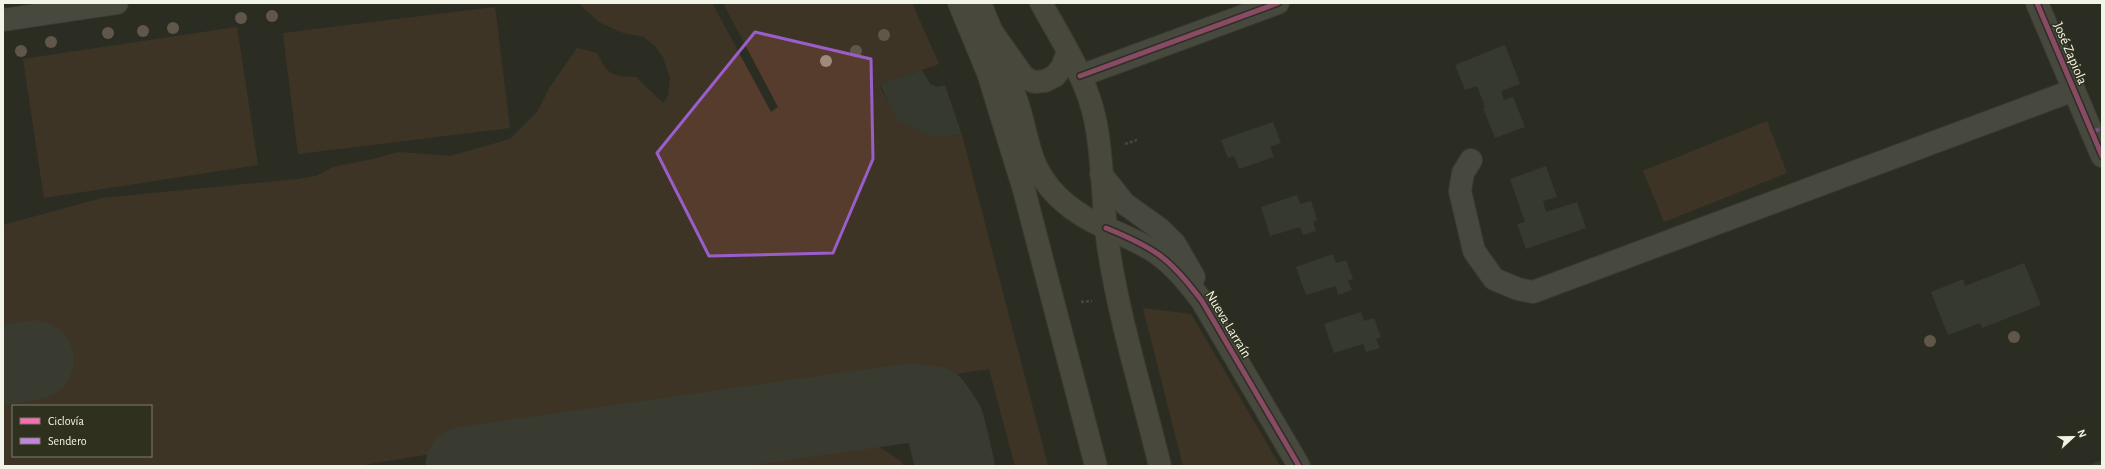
<svg xmlns="http://www.w3.org/2000/svg" width="2105" height="469" font-family="'Alegreya Sans',sans-serif">
  <rect width="100%" height="100%" fill="#2c2d22"/>
  <path fill="#563c2c" fill-rule="evenodd" d="M578 3H712L771 112 778 107 723 3H912L939 64 880 84 881 89 898 121 933 137 962 135 1048 466H1015L989 369 611 425 357 466H3V225L102 198 298 179 316 176 333 167 373 159 399 152 450 156 510 139 538 111 550 87 577 48 597 53C607 74 612 77 636 77L663 103 668 96 670 78 663 57 655 46 644 37 623 33 599 22ZM13 406H151V456H13Z
    M495 7 510 128 298 154 283 33Z
    M237 27 258 165 44 198 23 59Z
    M1767 121 1787 173 1664 222 1643 171Z
    M1143 308 1191 314 1280 466H1183Z
    M873 443 901 461 903 466H684Z"/>
  <g fill="none" stroke-linecap="round" stroke-linejoin="round">
    <path stroke="#4a4a41" stroke-width="79" d="M3 365 34 360
      M465 466 910 403 933 406 945 424 955 466"/>
  </g>
  <path fill="#42473d" d="M1505 45 1520 84 1501 91 1504 100 1513 97 1525 127 1495 138 1483 108 1485 107 1477 86 1465 90 1455 65Z
    M922 70 930 84 938 87 945 85 962 135 933 137 897 121 880 84Z
    M1273 122 1281 143 1270 147 1274 157 1239 169 1234 156 1228 158 1221 140Z
    M1546 166 1557 197 1543 201 1546 212 1577 202 1586 228 1526 249 1517 224 1525 222 1510 179Z
    M1297 195 1300 204 1311 201 1317 220 1313 221 1316 231 1303 235 1300 227 1270 236 1261 207Z
    M1333 254 1336 263 1346 260 1353 279 1348 281 1352 290 1338 295 1336 286 1306 295 1296 267Z
    M2024 263 2041 305 1982 328 1980 323 1948 335 1931 292 1963 279 1965 286Z
    M1361 312 1364 321 1374 318 1381 337 1376 339 1380 348 1366 352 1363 344 1334 353 1324 324Z
    M2102 460V466H2088Z"/>
  <g fill="none" stroke-linecap="round" stroke-linejoin="round">
    <g stroke="#494a40" stroke-width="24">
      <path id="minor" d="M2037 3 2102 156
        M3 20 117 3
        M1080 76 1278 3
        M1471 160 1463 173 1460 191 1474 251 1494 279 1518 289 1533 292 2074 90
        M1101 174 1125 204 1160 229 1175 244 1194 277
        M1106 228C1155 248 1170 258 1202 301L1299 466"/>
    </g>
    <g stroke="#494a40" stroke-width="24">
      <path id="major" d="M959 3 988 73 1024 190 1096 466
        M980 3 992 32 1024 77 1034 82 1045 81 1055 76 1062 67 1068 52
        M1041 3C1062 41 1088 80 1096 124 1104 166 1102 209 1109 251 1120 323 1143 395 1160 466
        M992 32C1002 59 1013 86 1021 115 1026 132 1029 154 1038 170 1052 197 1079 216 1106 228"/>
    </g>
    <path stroke="#696a63" stroke-width="2.5" stroke-dasharray="3 2" stroke-linecap="butt" d="M1125 144 1137 140
      M1081 302 1092 301"/>
    <use href="#minor" stroke="#686861" stroke-width="22"/>
    <use href="#major" stroke="#6b685b" stroke-width="22"/>
    <path stroke="#c483df" stroke-width="4" stroke-dasharray="8 4" stroke-linecap="butt" d="M2092 132 2102 128"/>
    <g stroke="#2f311e" stroke-width="8">
      <path id="cycleway" d="M2037 3 2102 156
        M1080 76 1278 3
        M1106 228C1155 248 1170 258 1202 301L1299 466"/>
    </g>
    <use href="#cycleway" stroke="#f96db3" stroke-width="5"/>
  </g>
  <g fill="#9f8a7b">
    <circle cx="272" cy="16" r="6"/>
    <circle cx="241" cy="18" r="6"/>
    <circle cx="173" cy="28" r="6"/>
    <circle cx="143" cy="31" r="6"/>
    <circle cx="108" cy="33" r="6"/>
    <circle cx="884" cy="35" r="6"/>
    <circle cx="51" cy="42" r="6"/>
    <circle cx="21" cy="51" r="6"/>
    <circle cx="856" cy="51" r="6"/>
    <circle cx="826" cy="61" r="6"/>
    <circle cx="2014" cy="337" r="6"/>
    <circle cx="1930" cy="341" r="6"/>
  </g>
  <path d="M0 0H2105V469H0ZM755 32 871 59 873 159 833 253 709 256 657 153Z" fill="#2c2d22" fill-opacity=".55" fill-rule="evenodd"/>
  <path fill="none" stroke="#995ec9" stroke-width="3" stroke-linejoin="round" d="M755 32 871 59 873 159 833 253 709 256 657 153Z"/>
  <g text-anchor="middle" stroke-width="3" stroke-linejoin="round" paint-order="stroke">
    <g font-size="14" fill="#f3f4e8" stroke="#2f311e">
      <text transform="translate(2071 53) rotate(67)" y="5">José Zapiola</text>
      <text transform="translate(1229 324) rotate(59)" y="5">Nueva Larraín</text>
    </g>
  </g>
  <rect width="2105" height="469" fill="none" stroke="#f3f4e8" stroke-width="8"/>
  <rect x="12" y="405" width="140" height="52" fill="#2f311e" stroke="#7d7f6f"/>
  <rect x="20" y="418" width="20" height="6" fill="#f96db3" stroke="#7d7f6f"/>
  <text x="48" y="425" font-size="12" fill="#f3f4e8">Ciclovía</text>
  <rect x="20" y="438" width="20" height="6" fill="#c483df" stroke="#7d7f6f"/>
  <text x="48" y="445" font-size="12" fill="#f3f4e8">Sendero</text>
  <g transform="translate(2073 437) rotate(68)" stroke="#2f311e" stroke-width="3" paint-order="stroke">
  <path d="M0-3L7 15L0 10L-7 15Z" fill="#f3f4e8"/>
  <text y="-6" font-size="11" font-weight="bold" text-anchor="middle" fill="#f3f4e8">N</text>
  </g>
</svg>
